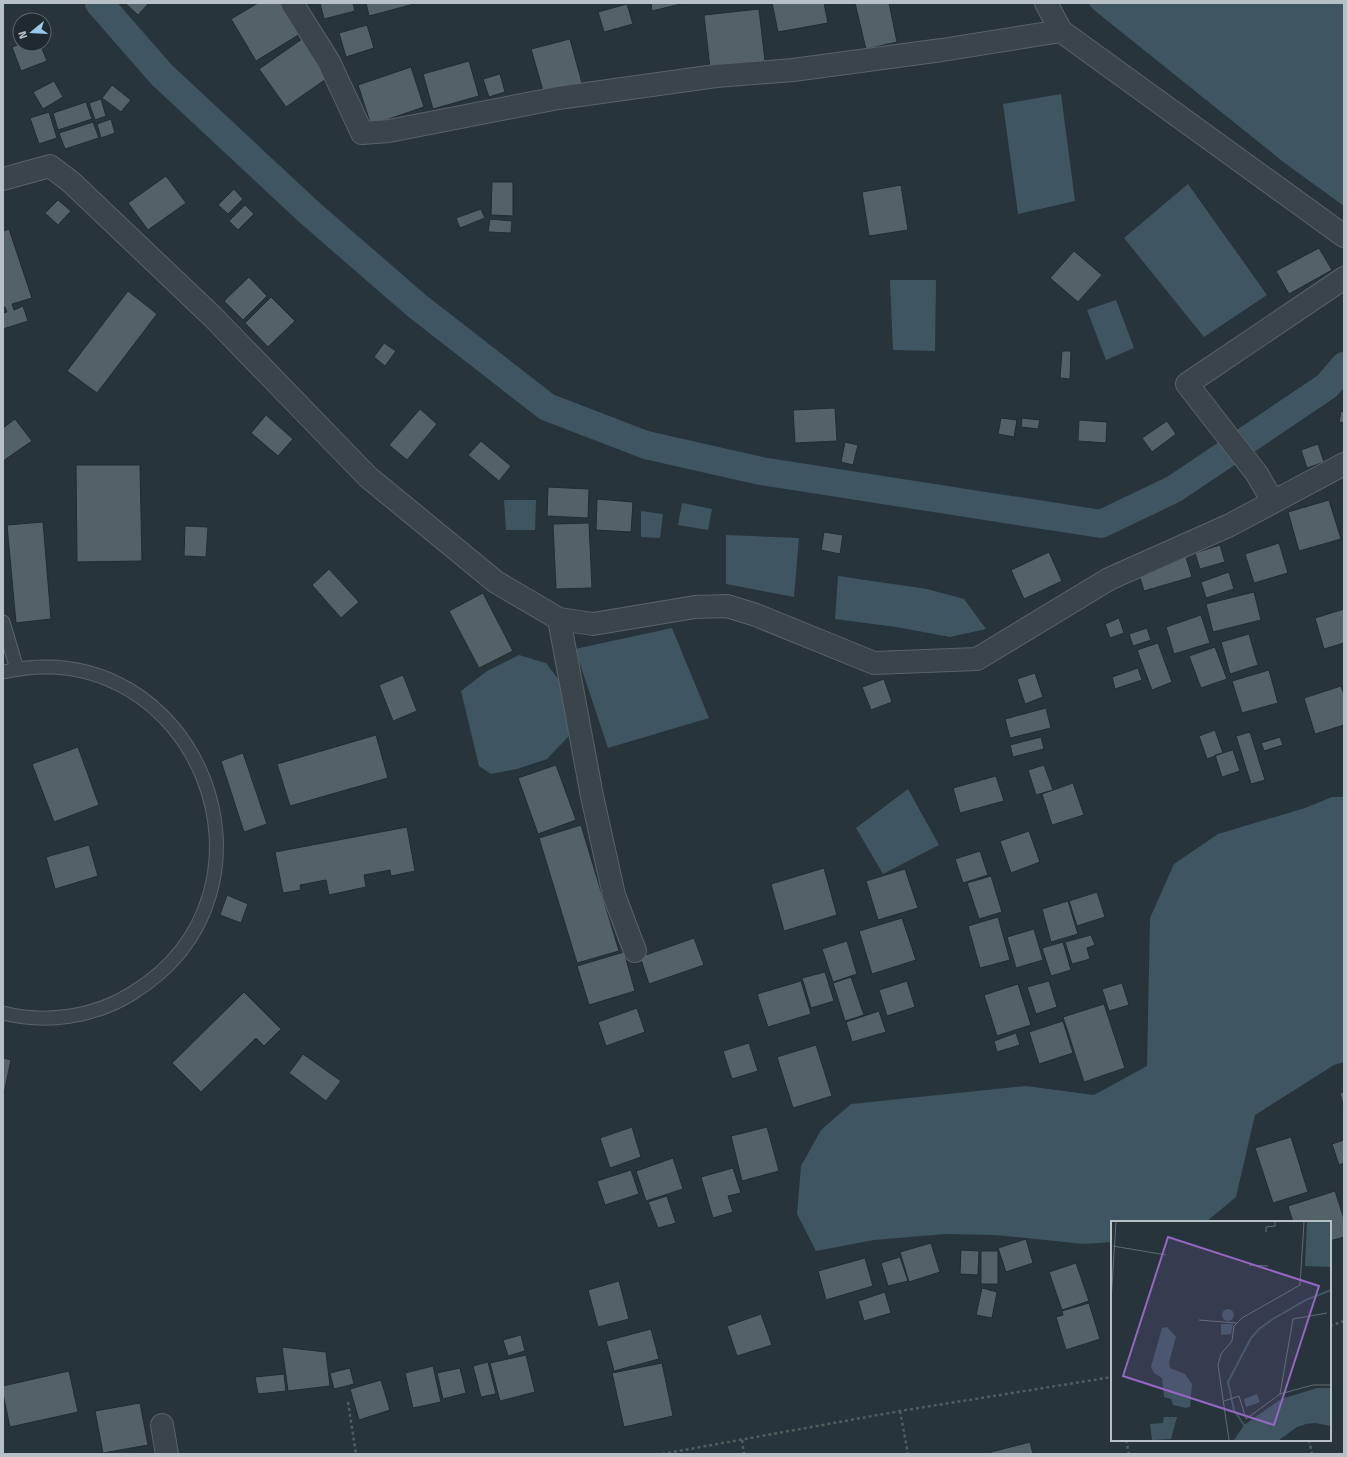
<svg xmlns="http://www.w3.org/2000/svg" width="1347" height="1457" font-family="'Fira Sans',sans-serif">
  <rect width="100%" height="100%" fill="#27343b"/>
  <path fill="#3f5562" d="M1088 3H1344V206L1286 164 1094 10Z
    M1061 94 1075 201 1018 214 1003 104Z
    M1188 184 1267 295 1204 337 1124 238Z
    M890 280H936L935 351 893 350Z
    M1116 300 1134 348 1106 360 1087 310Z
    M504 500H536L535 530H506Z
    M682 503 712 509 708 530 678 525Z
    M641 511 663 514 660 538 641 537Z
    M726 535 799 538 794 597 726 584Z
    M838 576 927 589 964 599 986 629 950 637 896 627 835 619Z
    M672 628 709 718 608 748 575 649Z
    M519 655 546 663 561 683 569 736 547 759 517 769 491 774 479 766 461 691 487 671Z
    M908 789 939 845 883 874 856 828Z
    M1332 797H1344V1062L1334 1065 1255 1115 1236 1197 1206 1222H1112V1242L1084 1244 995 1235 946 1234 874 1240 816 1251 797 1214 801 1166 821 1130 851 1104 1026 1086 1094 1095 1147 1066 1150 918 1174 864 1218 834 1305 808Z"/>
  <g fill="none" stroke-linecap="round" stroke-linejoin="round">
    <path stroke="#3f5562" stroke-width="28" d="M99 3 162 75 310 213 416 305 547 407 646 445 761 471 1101 524 1174 489 1327 386 1344 366"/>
  </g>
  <path fill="#536168" stroke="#212c32" d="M125 3H149L138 15Z
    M258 3H280L300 34 256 61 231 19Z
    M320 3H353L355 11 324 19Z
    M366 3H413L414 4 369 16Z
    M651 3H685L652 11Z
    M772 3H824L828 23 778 32Z
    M855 3H889L897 42 866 49Z
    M627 4 633 24 604 32 598 12Z
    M759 9 765 61 710 68 704 15Z
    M367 25 374 48 346 57 339 33Z
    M302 39 329 77 286 107 259 69Z
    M570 39 582 83 544 94 531 49Z
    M20 44H40L47 61 21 71 12 47Z
    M469 61 479 96 433 109 423 74Z
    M411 67 424 107 371 125 358 85Z
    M500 74 505 92 489 97 483 79Z
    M54 81 63 97 43 109 33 92Z
    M112 85 131 100 121 112 102 98Z
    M101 99 106 116 95 120 89 103Z
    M86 102 92 119 58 130 53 113Z
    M49 112 57 138 39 144 30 118Z
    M111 119 115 133 101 138 97 124Z
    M93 122 99 138 65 149 59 133Z
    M166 176 186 203 148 230 128 203Z
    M492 182H513V216L491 215Z
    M901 185 908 230 869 236 862 192Z
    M234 189 243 199 228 214 218 205Z
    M58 200 71 211 58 225 45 213Z
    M245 205 254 214 238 230 229 221Z
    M481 209 485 218 460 228 456 218Z
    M490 219 512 221 511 233 488 232Z
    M9 229 32 298 12 304 14 310 23 306 28 321 3 329V313L7 312 5 307H3V231Z
    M1319 248 1332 270 1289 294 1276 271Z
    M1074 251 1102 275 1078 302 1050 278Z
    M249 277 267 296 243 320 224 301Z
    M128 291 157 314 97 393 67 371Z
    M271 297 295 321 268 347 245 323Z
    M384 343 396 351 385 366 374 357Z
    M1062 351H1071L1070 379 1060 378Z
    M835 408 837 441 795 443 793 410Z
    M420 409 437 424 407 460 389 445Z
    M1341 411 1344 412V423L1339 422Z
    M266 415 293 439 278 456 251 433Z
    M1001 418 1017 420 1014 437 998 434Z
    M1022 418 1040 420 1038 429 1021 427Z
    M15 419 32 441 3 461V428Z
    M1079 420 1107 422 1106 443 1078 441Z
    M1167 421 1176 434 1152 452 1142 438Z
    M481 441 511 466 499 481 468 455Z
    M845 442 858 445 853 465 841 462Z
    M1318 444 1324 462 1307 468 1301 450Z
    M76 465H140L142 561 77 562Z
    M548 487 589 489 588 518 547 516Z
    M597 499 633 502 631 532 596 530Z
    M1329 500 1341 539 1299 551 1288 512Z
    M43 522 51 619 16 623 7 525Z
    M589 523 592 588 556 589 553 524Z
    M185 526 208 527 206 557 184 556Z
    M824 532 843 535 840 554 821 550Z
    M1279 543 1288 573 1254 583 1245 554Z
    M1220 545 1225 562 1200 569 1195 553Z
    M1049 552 1062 581 1024 599 1011 570Z
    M1185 554 1192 577 1144 591 1137 568Z
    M329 569 359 602 341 618 312 585Z
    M1229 572 1234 589 1206 598 1201 582Z
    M1254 592 1261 620 1213 632 1206 604Z
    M483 593 513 651 479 668 449 611Z
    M1344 609V643L1324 649 1315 618Z
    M1201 615 1210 643 1174 654 1166 627Z
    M1119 618 1124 633 1110 638 1105 624Z
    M1147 628 1151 640 1133 646 1129 634Z
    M1249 634 1258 665 1230 674 1221 642Z
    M1158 643 1172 682 1152 690 1137 650Z
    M1215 647 1227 679 1201 688 1189 656Z
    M1138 668 1142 680 1115 689 1112 677Z
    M1269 670 1278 703 1242 713 1232 681Z
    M1035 673 1043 697 1025 704 1017 679Z
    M403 675 417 711 393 721 379 685Z
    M884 679 892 702 871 710 862 687Z
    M1341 686 1344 695V725L1315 734 1304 698Z
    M1046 708 1051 728 1010 738 1005 719Z
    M1215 730 1223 753 1207 759 1199 736Z
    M1250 732 1265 780 1251 784 1236 736Z
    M376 735 388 778 290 806 277 764Z
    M1041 737 1044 749 1013 757 1010 745Z
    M1280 737 1283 745 1264 751 1261 743Z
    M78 747 99 805 54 822 32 764Z
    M1233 750 1240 771 1222 777 1215 755Z
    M243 753 267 824 244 832 221 761Z
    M556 765 576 820 538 834 518 778Z
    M1044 765 1053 790 1036 795 1028 770Z
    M996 776 1004 801 960 813 953 788Z
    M1073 783 1084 815 1052 825 1042 794Z
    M581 825 619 951 577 963 539 838Z
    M407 827 415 871 391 876 390 870 364 875 366 887 329 895 326 880 300 885 301 890 283 893 275 852Z
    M1029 831 1040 862 1011 873 1000 841Z
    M89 845 98 876 55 889 46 857Z
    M980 851 988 875 963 883 955 859Z
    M824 868 837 915 784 931 771 884Z
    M905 869 918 908 878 920 866 881Z
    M991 876 1002 912 979 919 967 883Z
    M1097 892 1105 917 1077 926 1069 901Z
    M227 895 248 904 241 923 220 915Z
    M1068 901 1078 934 1051 942 1042 909Z
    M998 917 1010 960 980 968 968 926Z
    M902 918 916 960 872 974 859 931Z
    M1034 929 1043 960 1016 968 1007 937Z
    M1091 935 1095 945 1087 948 1090 959 1072 964 1065 942Z
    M694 938 704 965 649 984 640 957Z
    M847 941 857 974 833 982 822 949Z
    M1063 942 1071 970 1051 976 1042 948Z
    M624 952 635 991 589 1005 577 966Z
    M825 972 834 1001 811 1008 802 978Z
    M851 977 864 1015 845 1021 833 983Z
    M801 981 811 1014 768 1027 757 994Z
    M907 981 915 1007 887 1016 879 990Z
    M1049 981 1057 1007 1036 1014 1027 987Z
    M1122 983 1129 1005 1109 1011 1102 989Z
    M1018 984 1031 1025 997 1036 984 995Z
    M244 992 281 1029 264 1046 256 1038 201 1092 172 1063Z
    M1104 1004 1125 1068 1084 1082 1063 1017Z
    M637 1008 645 1032 606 1046 598 1022Z
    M879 1011 886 1032 852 1042 846 1022Z
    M1063 1021 1073 1053 1039 1064 1029 1032Z
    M1016 1033 1020 1045 997 1052 994 1041Z
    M749 1043 758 1071 732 1079 723 1051Z
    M816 1045 832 1096 793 1108 777 1057Z
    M303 1054 341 1081 326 1101 289 1073Z
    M3 1058 11 1060 3 1098Z
    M1344 1092V1108L1340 1093Z
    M632 1127 641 1157 610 1168 600 1138Z
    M767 1127 779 1171 742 1181 731 1136Z
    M1291 1137 1308 1192 1273 1203 1255 1148Z
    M1344 1140V1163L1339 1165 1332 1144Z
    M673 1158 683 1189 646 1201 636 1171Z
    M733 1168 741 1193 728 1196 733 1212 713 1218 701 1177Z
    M631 1170 639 1194 605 1205 597 1181Z
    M1335 1191 1344 1219V1237L1330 1241V1222H1293L1288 1206Z
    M667 1196 676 1223 658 1228 648 1202Z
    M1026 1239 1033 1263 1006 1272 998 1248Z
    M931 1243 940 1272 909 1282 900 1252Z
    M961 1250 979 1251 978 1275 960 1274Z
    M981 1251H998V1284H981Z
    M900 1257 908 1281 888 1286 881 1263Z
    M865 1258 873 1286 826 1300 818 1271Z
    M1076 1263 1089 1301 1062 1310 1049 1272Z
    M619 1281 629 1319 598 1327 588 1290Z
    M982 1288 997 1292 992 1318 976 1315Z
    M885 1292 891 1313 864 1321 858 1301Z
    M1089 1303 1100 1339 1066 1350 1056 1317 1063 1315 1062 1311Z
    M761 1314 772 1345 737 1356 727 1326Z
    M651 1329 659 1359 614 1371 606 1341Z
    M521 1335 525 1351 508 1356 503 1340Z
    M282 1347 326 1352 330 1386 288 1391Z
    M526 1355 535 1392 500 1401 490 1363Z
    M488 1362 496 1394 481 1397 473 1366Z
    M662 1363 673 1416 624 1427 612 1373Z
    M433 1366 441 1402 413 1408 405 1373Z
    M350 1368 354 1384 334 1389 330 1373Z
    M460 1368 466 1393 443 1399 437 1373Z
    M69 1371 78 1412 10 1427 3 1394V1386Z
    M284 1374 286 1391 258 1394 255 1377Z
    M381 1380 390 1410 359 1420 350 1389Z
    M140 1403 148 1445 103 1453 95 1411Z
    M1030 1442 1033 1454H991V1452Z"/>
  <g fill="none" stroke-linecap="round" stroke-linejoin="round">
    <g stroke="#586369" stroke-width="15">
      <path id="service" d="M3 622 17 669
        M3 672C196 628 301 891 131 994 94 1017 46 1024 3 1013"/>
    </g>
    <g stroke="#586369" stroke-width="24">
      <path id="minor" d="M292 3 329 62 362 133 389 131 558 98 716 76 793 70 942 50 1061 31 1046 3
        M1061 31 1344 236
        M3 179 50 166 71 182 213 317 368 477 496 582 559 619 593 624 695 607 727 606 756 615 874 663 977 659 1109 579 1230 525 1344 464
        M1273 502 1257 474 1187 384 1344 278
        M559 619 592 796 614 895 635 951
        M162 1425 167 1454"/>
    </g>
    <path stroke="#4e5f5d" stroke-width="2.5" stroke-dasharray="3 3" stroke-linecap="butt" d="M1330 1326 1344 1321
      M348 1402 356 1454
      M900 1411 908 1454
      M742 1440 744 1454
      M1126 1440 1129 1454
      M1309 1440 1312 1454
      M662 1454 900 1411 1112 1377"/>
    <use href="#service" stroke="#3a454b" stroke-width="13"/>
    <use href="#minor" stroke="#3a454b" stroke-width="22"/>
  </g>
  <g transform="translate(1111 1221)">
    <rect width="220" height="220" fill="#27343b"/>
    <path d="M196 1H220V46L194 45ZM111 94a6 6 0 1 1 12 0a6 6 0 1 1-12 0ZM110 103H122L120 113 110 114ZM56 106 65 116 58 141 59 147 74 153 81 163 79 186 75 187 62 184 60 178 53 176 51 157 43 152 40 146 51 107ZM206 167H220V205L204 202 195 203 186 206 168 219H123L133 204 170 178ZM146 173 149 181 135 186 133 178ZM53 196H66L60 218 41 219 39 203 52 202Z" fill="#3f5562"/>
    <path fill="none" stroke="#3f5562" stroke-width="2" d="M135 207 123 189 117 161 140 117 148 108 162 98 195 79 220 69"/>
    <path fill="none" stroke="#606c73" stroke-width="1" d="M155 11V6L164 5V1M2 25 55 34M138 44 157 45M0 80 5 1M216 92 182 98 169 173 202 164H220M88 99 125 102M113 180 128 175 135 198 169 173M118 219 107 144 110 133 121 120 123 105 131 97 189 64 193 1"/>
    <path fill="#9367c2" fill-opacity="0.15" stroke="#9367c2" stroke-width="2" d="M57 16 208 65 163 204 12 155Z"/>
    <rect width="220" height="220" fill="none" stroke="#b6c0c6" stroke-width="2"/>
  </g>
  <rect width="1347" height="1457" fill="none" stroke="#b6c0c6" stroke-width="8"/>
  <g transform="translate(32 32) rotate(252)"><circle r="19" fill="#1f2a30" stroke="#5b666c"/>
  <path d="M0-3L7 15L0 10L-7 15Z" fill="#97caeb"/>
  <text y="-6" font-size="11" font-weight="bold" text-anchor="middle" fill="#b6c0c6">N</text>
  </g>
</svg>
